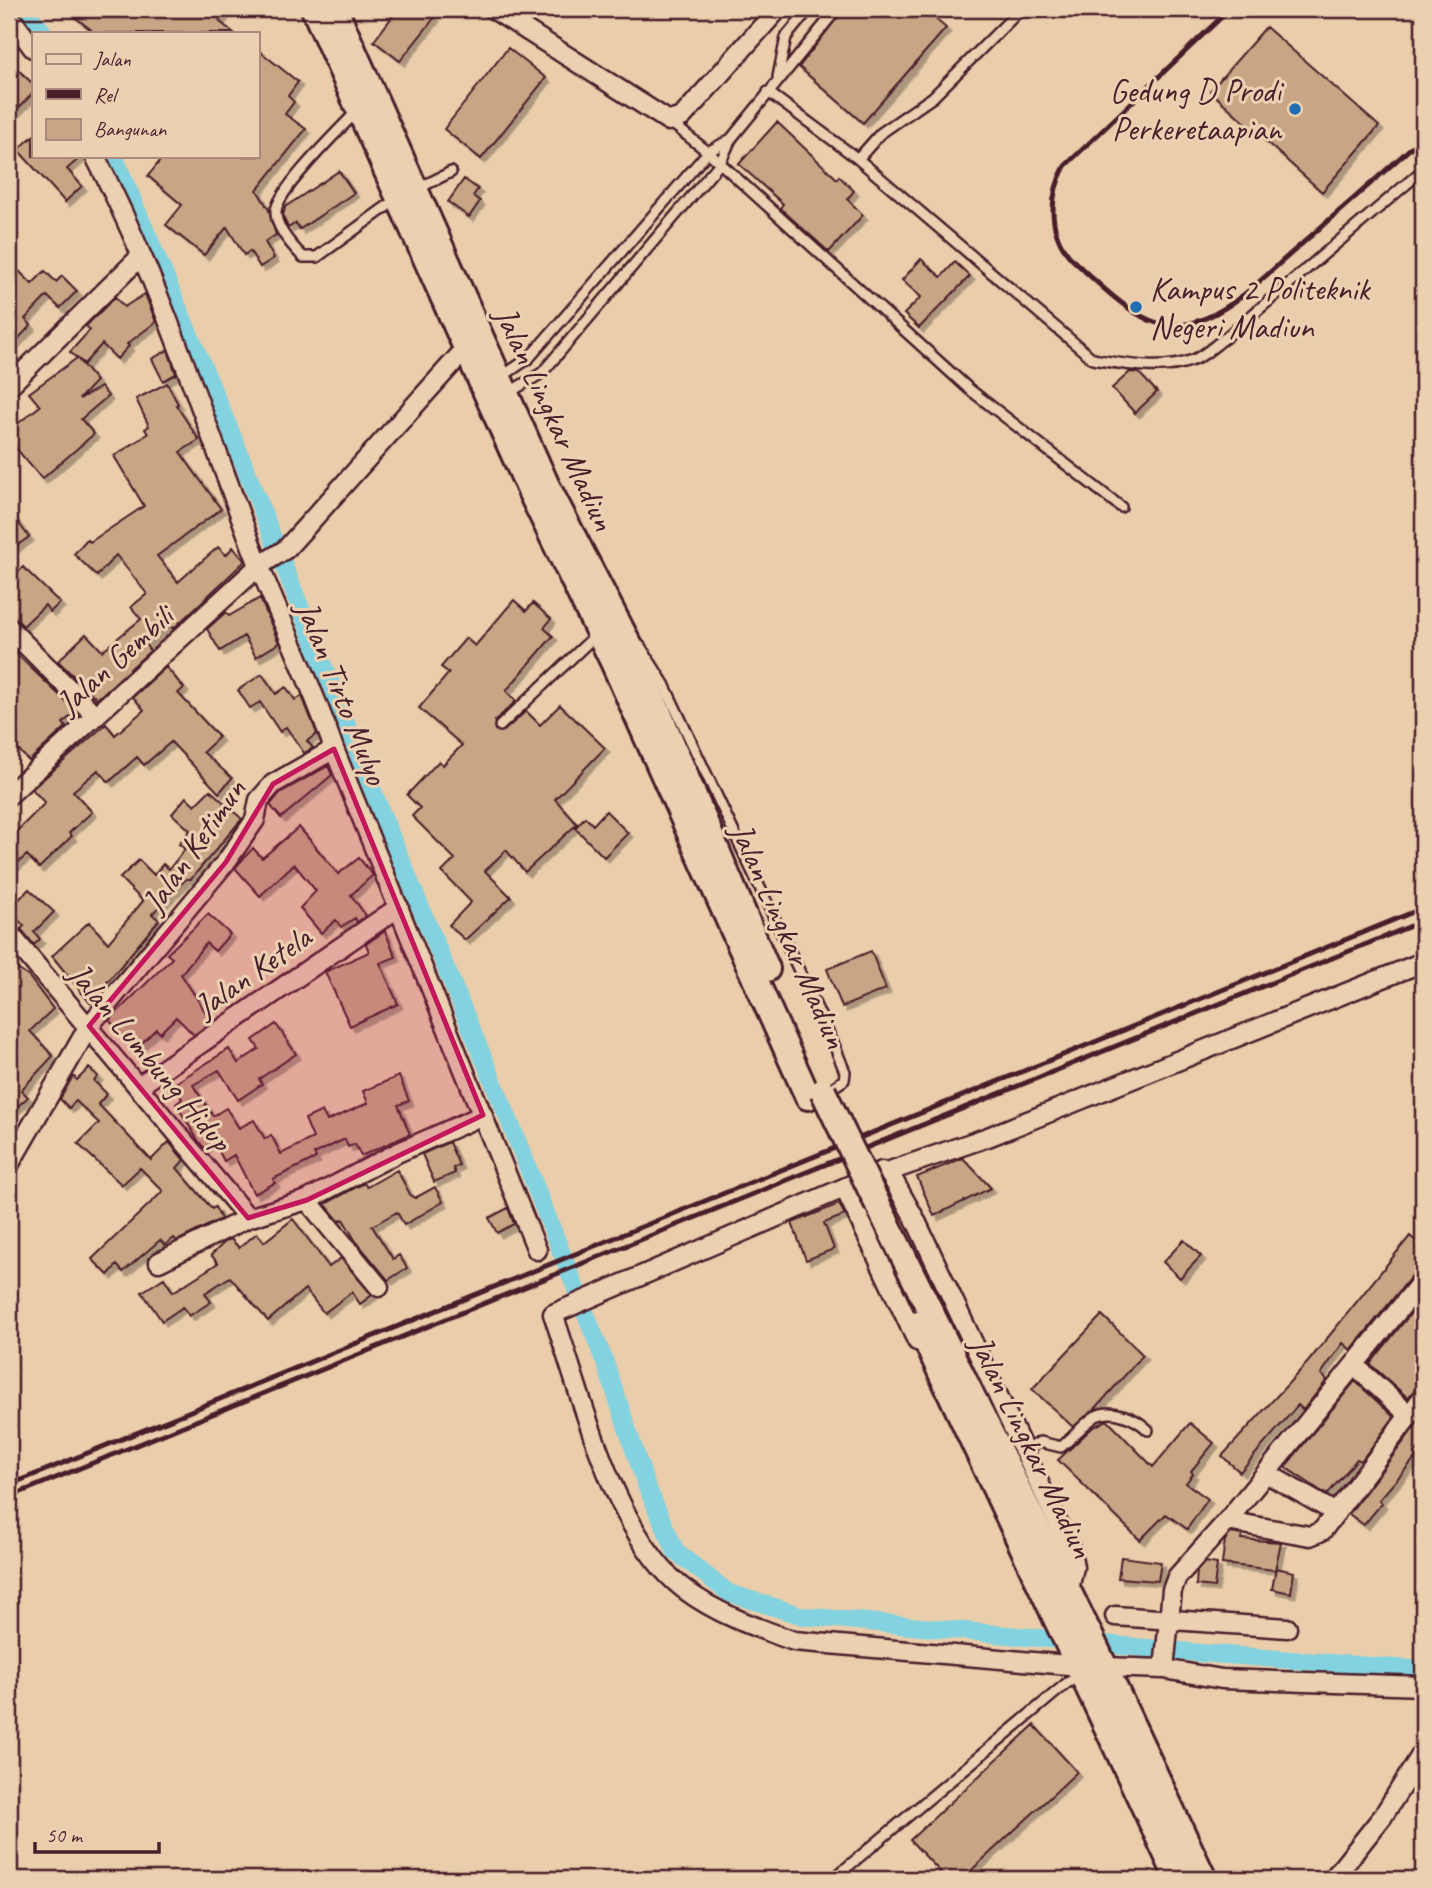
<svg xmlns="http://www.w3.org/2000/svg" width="1432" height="1888" font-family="Caveat,sans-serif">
  <defs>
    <filter id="shadow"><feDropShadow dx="4.5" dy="4.5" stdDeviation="0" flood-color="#0004"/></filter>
  </defs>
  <rect width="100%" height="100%" fill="#eacdab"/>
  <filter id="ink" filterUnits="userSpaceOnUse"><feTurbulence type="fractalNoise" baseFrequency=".0143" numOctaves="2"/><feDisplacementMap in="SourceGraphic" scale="14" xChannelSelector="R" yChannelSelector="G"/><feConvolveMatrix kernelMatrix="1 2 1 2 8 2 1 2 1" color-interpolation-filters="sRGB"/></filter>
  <g filter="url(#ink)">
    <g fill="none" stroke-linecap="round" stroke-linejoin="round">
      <path stroke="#83d2df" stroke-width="18" d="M24 9 44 33
        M114 156 235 442 384 819 507 1115 606 1365 646 1485 676 1552 729 1593 803 1616 1200 1653 1423 1670"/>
    </g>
    <path fill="#c8a584" stroke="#4a1f2b" stroke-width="2" filter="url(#shadow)" d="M65 9H229L219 21 234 33H95Z
      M398 9 409 15 414 9H424L435 17 400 61 374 41Z
      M844 9H924L946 28 863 123 799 67Z
      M1266 27 1379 126 1322 192 1210 91Z
      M508 48 546 78 481 159 444 129Z
      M257 49 298 82 288 96 294 102 285 114 306 129 257 190 269 210 276 235 265 242 274 258 260 267 250 251 244 255 227 227 204 255 166 225 182 205 148 176 164 156H257Z
      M9 61 33 84V93L9 118Z
      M777 122 837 179 839 176 854 191 847 199 863 215 829 252 780 208 783 204 739 164Z
      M33 136V156H82L67 169 82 186 65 202 18 150Z
      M339 171 354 193 300 229 296 223 288 228 283 216 285 207Z
      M464 179 478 189 473 196 480 201 469 217 448 202Z
      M921 259 941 277 955 262 970 276 919 328 904 314 921 297 902 280Z
      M9 261 32 284 45 271 56 282 62 276 77 291 60 308 47 296 25 319 31 325 9 349Z
      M145 294 156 322 127 344 129 346 117 359 102 344 84 364 70 352 90 330 86 326 115 297 124 307Z
      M168 350 176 374 163 381 152 359Z
      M77 358 96 381 79 399 101 387 108 396 81 419 94 434 42 479 9 440V417L16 425 40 406 29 393Z
      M1130 372 1139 373 1157 392 1135 413 1112 388Z
      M167 383 178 404 176 405 199 440 180 452 221 509 157 556 178 582 218 547 226 555 233 547 245 561 173 629 169 624 145 644 150 651 97 699 58 661 86 634 102 651 141 619 131 607 147 594 116 555 97 576 74 554 87 539 90 542 144 506 114 456 148 434 145 429 149 426 136 399Z
      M9 510 29 537 9 551Z
      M23 567 60 603 50 612 45 605 23 626 9 611V582Z
      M260 598 279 643 256 657 244 636 220 651 207 629 226 612 229 616Z
      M514 600 526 611 533 603 551 619 544 628 553 636 506 691 516 701 495 721V730L504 731 526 711 540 725 560 705 605 748 555 799 577 824 525 872 506 850 485 871 511 897 465 940 449 925 471 902 442 872 455 859 412 816 420 808 407 795 439 761 443 765 462 745 419 708 449 673 441 667 466 638 475 646Z
      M9 647 76 711 63 723 66 727 29 761 9 740Z
      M166 667 184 688 178 693 219 737 203 752 232 778 219 793 171 742 144 765 137 757 109 782 98 770 73 791 92 812 69 833 72 836 39 868 27 855 9 870V839L45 803 32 789 106 724 115 735 144 710 133 697Z
      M262 674 276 694 286 687 295 700 302 696 317 734 307 741 313 748 304 753 286 727 280 732 260 702 250 708 238 690Z
      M328 766 332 775 281 818 270 805 280 793Z
      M210 790 242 819 191 879H186L152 914 159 920 90 1003 52 956 89 922 108 943 143 901 120 878 139 860 154 875 163 864 169 869 185 849 179 844 190 830 172 814 186 797 195 805Z
      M606 811 628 833 604 857 575 828 585 817 593 825Z
      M299 827 338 874 359 858 373 875 351 895 366 916 357 922 355 918 341 927 336 920 321 933 300 908 316 891 294 864 260 896 235 868 253 848 262 858Z
      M29 889 54 912 34 932 40 939 34 945 21 929 24 926 9 910Z
      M208 914 230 934 215 951 206 943 181 974 212 1022 194 1035 176 1017 160 1033 156 1029 135 1050 109 1020 172 958 167 954Z
      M385 931 396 957 380 963 398 1004 350 1026 325 972 369 952 366 944Z
      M871 951 886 989 842 1007 827 969Z
      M9 963 29 977 53 1009 30 1031 53 1056 21 1090 28 1097 16 1108 9 1102Z
      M276 1024 296 1054 259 1079 262 1084 238 1100 219 1070 193 1085 213 1116 226 1108 239 1128 254 1120 265 1139 271 1135 281 1154 313 1138 305 1119 322 1111 327 1121 368 1103 363 1091 399 1076 409 1101 398 1105 410 1134 361 1156 355 1144 348 1147 345 1139 314 1154 316 1158 273 1179 275 1183 254 1194 234 1155 224 1161 214 1142 204 1148 198 1140 176 1104 182 1099 174 1084 229 1049 238 1063 259 1049 253 1040Z
      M89 1068 98 1076 94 1081 107 1094 98 1104 151 1160 169 1142 184 1160 177 1168 212 1209 215 1207 221 1219 177 1241 174 1238 165 1245 160 1240 123 1272 117 1265 108 1275 92 1259 163 1191 140 1168 122 1185 78 1144 99 1123 76 1101 69 1108 60 1099 73 1076 77 1080Z
      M449 1142 459 1165 453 1168 455 1173 434 1182 422 1154Z
      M963 1158 991 1188 934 1216 917 1177Z
      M397 1170 411 1196 415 1198 435 1187 443 1202 404 1225 397 1212 372 1226 393 1259 399 1255 407 1268 388 1280 355 1240 343 1219 339 1221 325 1204 364 1183 367 1187Z
      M839 1204 845 1215 824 1223 834 1249 806 1260 792 1223Z
      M508 1208 514 1224 497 1233 489 1218Z
      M293 1219 329 1267 341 1258 372 1295 360 1304 352 1292 324 1313 305 1289 268 1321 230 1277 205 1293 211 1302 189 1316 183 1307 162 1321 142 1292 164 1278 173 1292 218 1263 211 1255 226 1241 231 1239 239 1248 257 1233 264 1242Z
      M1410 1236 1423 1247V1269L1414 1273 1351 1350 1343 1343 1321 1374 1327 1380 1303 1410 1298 1405 1240 1472 1222 1456 1308 1362Z
      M1184 1240 1201 1256 1180 1278 1163 1262Z
      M1423 1298V1386L1414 1390 1408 1398 1370 1364Z
      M1102 1315 1143 1355 1095 1409 1073 1427 1032 1389Z
      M1355 1381 1394 1417 1361 1461 1357 1459 1327 1495 1285 1467Z
      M1423 1416V1444L1414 1454 1417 1456 1379 1500 1382 1503 1364 1525 1349 1514Z
      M1107 1420 1153 1467 1190 1423 1214 1443 1191 1471 1193 1474 1186 1483 1208 1499 1187 1529 1166 1514 1140 1540 1058 1460 1092 1428Z
      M1231 1533 1242 1535 1241 1539 1281 1542 1275 1570 1222 1564 1225 1540Z
      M1121 1557 1161 1562 1158 1581 1118 1578Z
      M1205 1562 1217 1564 1214 1587 1196 1585 1197 1571Z
      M1276 1568 1294 1572 1291 1593 1272 1589Z
      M1034 1725 1077 1772 962 1879H947L910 1840Z"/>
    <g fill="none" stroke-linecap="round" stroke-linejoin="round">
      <g stroke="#4a1f2b" stroke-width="14">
        <path id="lane" d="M778 77 786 37 809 9
          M768 92 858 159 1093 359C1123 364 1163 372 1193 360 1204 356 1215 345 1225 338L1423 170
          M358 110C341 128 278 189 276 211 275 227 292 246 303 257H317L397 199
          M669 121 708 152 969 389 1121 507
          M858 159 881 133 933 97 1021 9
          M415 190 451 172
          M500 378 529 358 708 152 731 139
          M508 393 542 373 720 163 731 139 837 9
          M640 646 664 684 835 1047 845 1072 844 1080 826 1092
          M500 726 597 634
          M1024 1451 1040 1442 1061 1447C1073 1438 1084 1423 1096 1416 1113 1408 1136 1418 1148 1430
          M833 1879 1067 1683 1082 1675"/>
      </g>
      <g stroke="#4a1f2b" stroke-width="23">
        <path id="street" d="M493 9 669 121 682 117 778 9
          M9 16 33 48
          M95 156C158 278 202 413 250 542 276 612 310 678 334 749L537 1250
          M9 386 140 257
          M9 628 96 716
          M9 795 259 566 286 549 467 347
          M9 933 248 1218
          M139 1086 399 907
          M9 1165 89 1026 226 862 255 820 259 800 273 784 334 749
          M887 1172 988 1137 1423 962
          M846 1187 553 1314C582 1396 614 1536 684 1589 715 1613 757 1628 794 1641L1080 1666
          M307 1200 379 1287
          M159 1262 248 1218 307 1200 397 1153 483 1115
          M917 1341 846 1191V1187L882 1171 890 1174 915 1219 1071 1551 1074 1567 1068 1594
          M1355 1366 1408 1414
          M1266 1473 1336 1513
          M1227 1521 1310 1536 1322 1531 1423 1397
          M1115 1616 1287 1628
          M1105 1667 1164 1669 1222 1679 1423 1686
          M1164 1669 1172 1590 1177 1577 1227 1521 1423 1280
          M1333 1879 1383 1816 1423 1752"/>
      </g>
      <g stroke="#4a1f2b" stroke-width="30">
        <path id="secondary" d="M314 9 532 495 614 664 808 1097
          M335 9 547 486 634 654 767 969
          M878 1205 1088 1631 1204 1879
          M918 1324 1178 1879"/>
      </g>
      <use href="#lane" stroke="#ebd0b2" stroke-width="9"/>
      <use href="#street" stroke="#ebd0b2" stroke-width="18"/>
      <use href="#secondary" stroke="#ebd0b2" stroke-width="24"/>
      <path stroke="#4a1f2b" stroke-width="5" d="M1230 9 1065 166C1048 197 1047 237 1076 263 1098 283 1136 322 1167 325 1180 326 1195 323 1208 317 1240 303 1269 272 1296 249 1338 212 1381 175 1423 137
        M9 1485 1423 908
        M9 1497 1423 921"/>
      <g stroke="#4a1f2b" stroke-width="30" stroke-linecap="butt">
        <path id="secondary-bridge" d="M823 1091 878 1205"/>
      </g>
      <use href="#secondary-bridge" stroke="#ebd0b2" stroke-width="24"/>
    </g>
  </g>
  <path fill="#c2185b" fill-opacity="0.2" stroke="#c2185b" stroke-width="5" stroke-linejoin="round" d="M334 749 483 1115 307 1200 248 1218 89 1026 226 862 273 784Z"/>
  <g fill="#1f6fb2" stroke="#ebd0b2" stroke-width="2.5">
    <circle cx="1295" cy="109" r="7"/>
    <circle cx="1136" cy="307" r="7"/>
  </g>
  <g text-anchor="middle" stroke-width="6" stroke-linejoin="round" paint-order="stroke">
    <g font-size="33" fill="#4a1f2b" stroke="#ebd0b2" text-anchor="end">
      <text x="1281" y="102">Gedung D Prodi<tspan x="1281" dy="38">Perkeretaapian</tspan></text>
      <text x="1150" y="300" text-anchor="start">Kampus 2 Politeknik<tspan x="1150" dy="38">Negeri Madiun</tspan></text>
    </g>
    <g font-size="33" fill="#4a1f2b" stroke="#ebd0b2">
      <text transform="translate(556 418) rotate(65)" y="12">Jalan Lingkar Madiun</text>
      <text transform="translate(114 659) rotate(-42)" y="12">Jalan Gembili</text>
      <text transform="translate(343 692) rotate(68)" y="12">Jalan Tirto Mulyo</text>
      <text transform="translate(193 845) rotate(-55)" y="12">Jalan Ketimun</text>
      <text transform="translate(790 935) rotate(66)" y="12">Jalan Lingkar Madiun</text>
      <text transform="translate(252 971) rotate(-35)" y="12">Jalan Ketela</text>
      <text transform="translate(151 1056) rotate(50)" y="12">Jalan Lumbung Hidup</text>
      <text transform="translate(1033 1446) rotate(64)" y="12">Jalan Lingkar Madiun</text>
    </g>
  </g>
  <rect width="1432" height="1888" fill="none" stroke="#ebd0b2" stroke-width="35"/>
  <rect x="18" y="18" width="1397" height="1853" fill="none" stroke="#4a1f2b" stroke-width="2.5" filter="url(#ink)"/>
  <rect x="32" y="32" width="228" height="126" fill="#ebd0b2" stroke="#ab897c" stroke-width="2"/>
  <rect x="46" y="54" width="35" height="10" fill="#ebd0b2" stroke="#ab897c" stroke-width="2"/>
  <text x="94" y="66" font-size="21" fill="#4a1f2b">Jalan</text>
  <rect x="46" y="89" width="35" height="10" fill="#4a1f2b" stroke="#ab897c" stroke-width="2"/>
  <text x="94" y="102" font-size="21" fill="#4a1f2b">Rel</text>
  <rect x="46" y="119" width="35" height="21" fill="#c8a584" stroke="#ab897c" stroke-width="2"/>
  <text x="94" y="136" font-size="21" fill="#4a1f2b">Bangunan</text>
  <path d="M35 1842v10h124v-10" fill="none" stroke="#4a1f2b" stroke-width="3.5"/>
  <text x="46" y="1842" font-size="21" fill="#4a1f2b" stroke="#ebd0b2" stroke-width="5" paint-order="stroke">50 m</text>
</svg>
